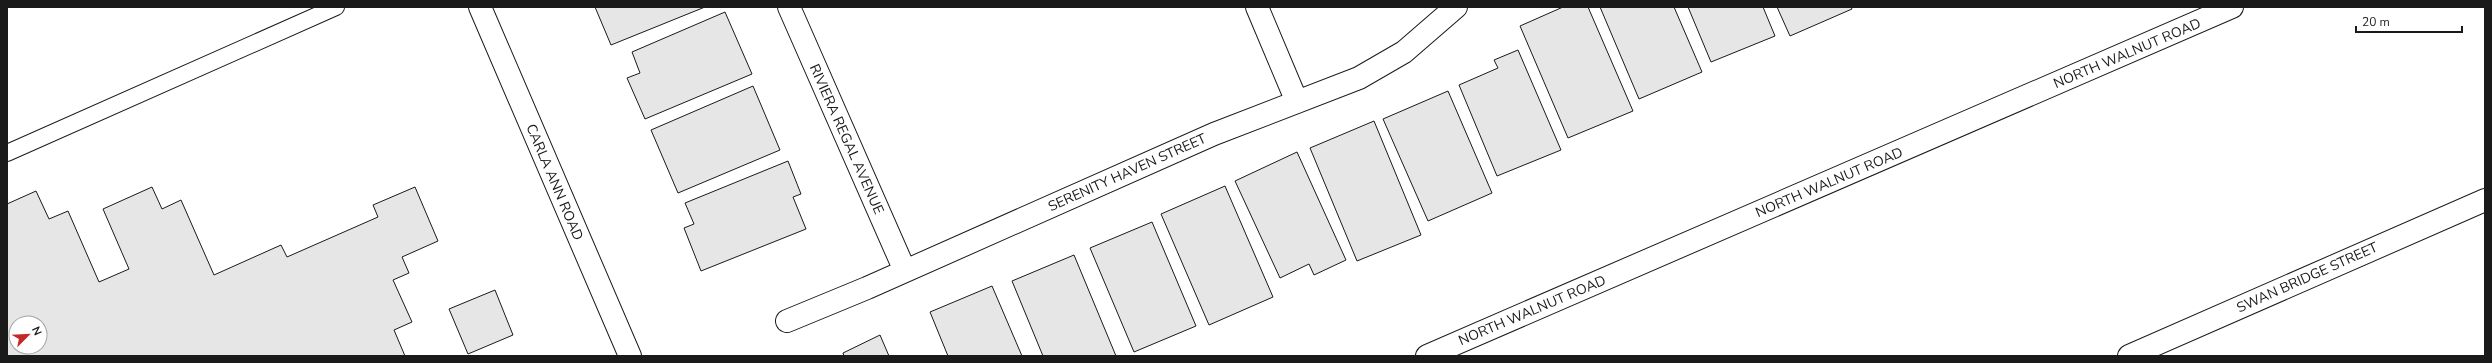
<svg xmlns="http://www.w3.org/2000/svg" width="2492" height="363" font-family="'Nunito Sans',sans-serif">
  <rect width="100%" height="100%" fill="#fff"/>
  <path fill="#e6e6e6" stroke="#1a1a1a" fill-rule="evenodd" d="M595 7H705L611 45Z
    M1563 7H1588L1633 111 1568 138 1520 26Z
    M1600 7H1674L1702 72 1639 99Z
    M1688 7H1763L1775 36 1711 62Z
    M1777 7H1851L1852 9 1790 36Z
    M725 12 752 74 645 119 627 78 640 73 632 52Z
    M1518 50 1561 150 1497 176 1459 85 1498 68 1494 60Z
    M753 86 780 150 678 193 651 130Z
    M1448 91 1492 193 1428 221 1383 119Z
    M1374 121 1421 235 1357 261 1310 148Z
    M1297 152 1346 260 1314 275 1309 264 1280 278 1235 181Z
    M788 161 801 194 793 197 806 229 701 271 684 228 694 224 685 203Z
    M1225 186 1273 297 1209 325 1161 214Z
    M152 187 162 209 181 200 214 275 281 245 287 257 378 217 373 205 415 187 438 241 402 257 409 273 393 280 412 322 394 330 405 356H7V204L36 191 49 219 68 211 99 282 129 269 103 209ZM16 323H40V347H16Z
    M1152 222 1196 326 1134 352 1090 248Z
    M1074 255 1116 356H1043L1012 281Z
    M992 286 1022 356H948L930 312Z
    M495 290 513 335 468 354 449 309Z
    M880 335 889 356H844L843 353Z"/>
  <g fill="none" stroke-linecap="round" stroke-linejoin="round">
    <g stroke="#1a1a1a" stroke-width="18">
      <path id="lane" d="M7 153 336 7"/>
    </g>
    <g stroke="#1a1a1a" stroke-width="24">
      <path id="street" d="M789 7 905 271
        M1257 7 1297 102
        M787 321 867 288 1214 134 1359 78 1404 52 1456 7
        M2129 356 2485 200"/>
    </g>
    <g stroke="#1a1a1a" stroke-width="24">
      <path id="secondary" d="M480 7 630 356
        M1427 356 2232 7"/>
    </g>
    <use href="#lane" stroke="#fff" stroke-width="16"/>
    <use href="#street" stroke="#fff" stroke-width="22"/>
    <use href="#secondary" stroke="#fff" stroke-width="22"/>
  </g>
  <g text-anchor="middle" stroke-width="3" stroke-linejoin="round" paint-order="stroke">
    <g font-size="14" fill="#1a1a1a" stroke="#fff">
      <text transform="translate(2127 53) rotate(-23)" y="5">NORTH WALNUT ROAD</text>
      <text transform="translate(847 139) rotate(66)" y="5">RIVIERA REGAL AVENUE</text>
      <text transform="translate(1127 172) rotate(-24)" y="5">SERENITY HAVEN STREET</text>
      <text transform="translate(555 182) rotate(67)" y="5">CARLA ANN ROAD</text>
      <text transform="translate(1829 182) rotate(-23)" y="5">NORTH WALNUT ROAD</text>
      <text transform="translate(2307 277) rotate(-24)" y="5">SWAN BRIDGE STREET</text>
      <text transform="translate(1532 310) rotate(-23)" y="5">NORTH WALNUT ROAD</text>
    </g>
  </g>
  <rect width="2492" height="363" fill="none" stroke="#1a1a1a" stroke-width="16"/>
  <g transform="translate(28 335) rotate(66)"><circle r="19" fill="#ffffff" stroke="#a3a3a3"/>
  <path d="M0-3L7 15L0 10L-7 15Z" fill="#c62828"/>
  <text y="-6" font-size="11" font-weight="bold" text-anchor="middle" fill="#1a1a1a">N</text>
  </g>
  <path d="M2356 26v6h106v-6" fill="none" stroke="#1a1a1a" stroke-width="2"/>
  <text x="2362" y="26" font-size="12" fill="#1a1a1a" stroke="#ffffff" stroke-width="3" paint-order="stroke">20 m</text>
</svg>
